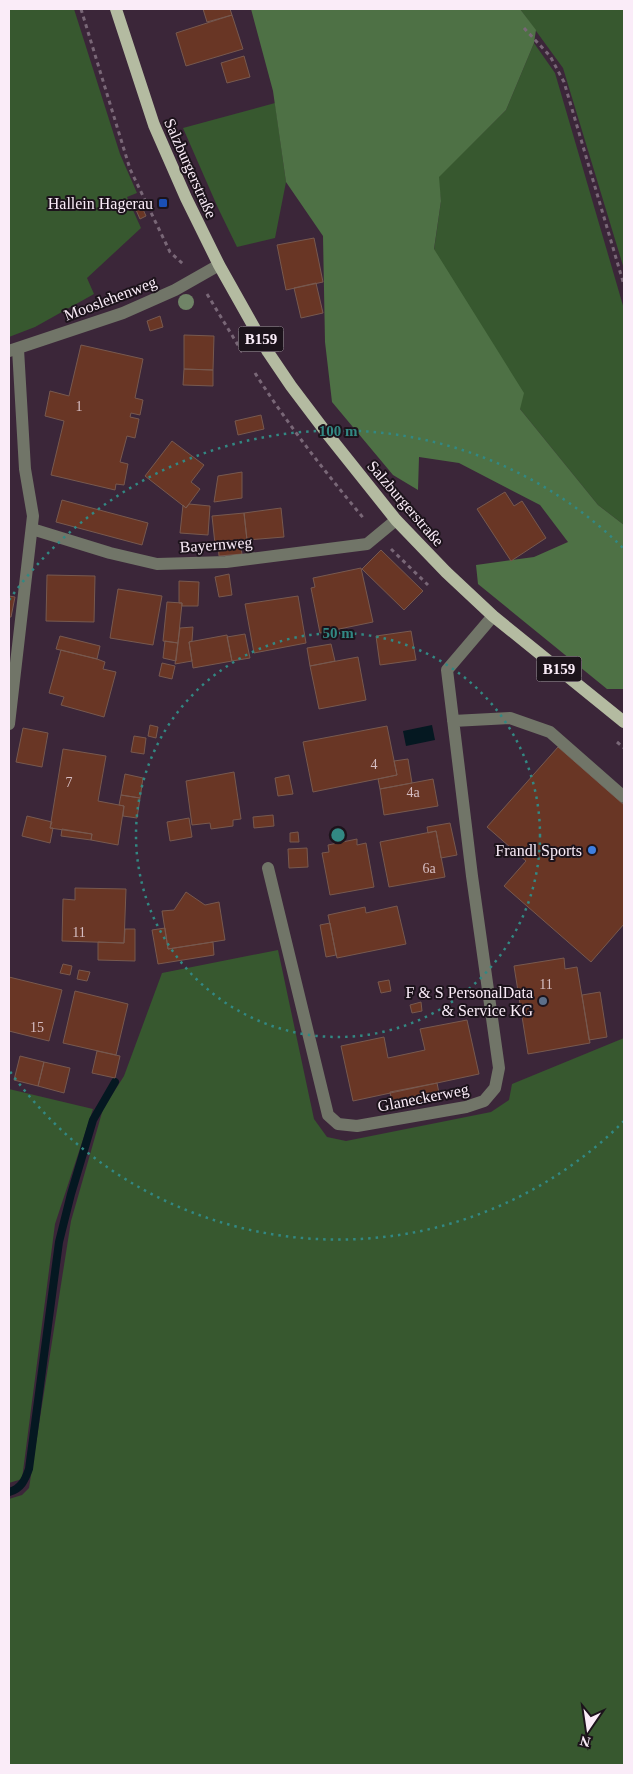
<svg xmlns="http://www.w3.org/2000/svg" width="633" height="1774" font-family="'Times New Roman',serif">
  <rect width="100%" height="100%" fill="#3b2639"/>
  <path fill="#37582f" d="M9 9H74L120 154 137 193 127 197 141 228 87 278 94 294 35 327 9 337Z
    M520 9H624V269L563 68Z
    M534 43 555 73 624 309V525L598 505 520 409 434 250 441 201 438 177 506 110Z
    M275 103 286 182 275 238 237 247 218 208 183 128Z
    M278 950 314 1119 327 1137 346 1141 491 1112 509 1100 512 1084 624 1038V1765H9V1499L22 1495 29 1488 71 1221 103 1109 124 1076 162 973Z
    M9 1089 93 1109 55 1224 22 1479 9 1483Z"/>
  <path fill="#4e7145" d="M251 9H520L536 30 534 43 506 110 439 177 441 201 434 249 524 393 520 409 598 505 624 525V689H607L478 584 476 565 534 557 568 542 540 505 459 463 419 457 418 490 393 475 332 402 325 342 323 236 286 182 273 91Z"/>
  <path fill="#051821" d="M432 725 435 740 406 746 403 731Z"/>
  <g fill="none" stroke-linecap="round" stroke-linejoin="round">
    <path stroke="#051821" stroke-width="8" d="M9 1492C21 1489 25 1480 29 1469L59 1242 71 1194 93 1120 115 1082"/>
  </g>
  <path fill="#693625" stroke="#77594f" d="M203 9H230L232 15 207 22Z
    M232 15 243 49 186 66 176 33Z
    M244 56 250 77 227 83 221 63Z
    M139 200 146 216 140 219 133 203Z
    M314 238 323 282 286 290 277 245Z
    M316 283 323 313 301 318 294 288Z
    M160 316 163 327 150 331 147 321Z
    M184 335 214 336 213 370 184 369Z
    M81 345 143 359 135 398 143 400 140 415 131 413 130 417 139 419 135 438 127 436 120 462 128 464 124 485 116 484 115 490 51 475 64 421 45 416 50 391 69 396Z
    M184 369 213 370V386L183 385Z
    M261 415 264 429 238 435 235 421Z
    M172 441 204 465 191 482 200 489 186 508 145 476Z
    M242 472V498L214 502 218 476Z
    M505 492 514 506 522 501 546 538 511 561 477 509Z
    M62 500 148 523 142 545 56 522Z
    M189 504 210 506 208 535 180 533 183 505 186 508Z
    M281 508 284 537 247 540 244 513Z
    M244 513 247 540 215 544 212 516Z
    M240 541 242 554 219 556 218 543Z
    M381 550 423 591 404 610 362 569Z
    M361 568 373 622 320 633 311 588 315 587 313 578Z
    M229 574 232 595 219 597 215 577Z
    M47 575 95 576 94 622 46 621Z
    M179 581 199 582 198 606H182V603H179Z
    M118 589 162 596 153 645 110 638Z
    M9 596 15 597 11 617H9Z
    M298 596 306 643 254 653 245 604Z
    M167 602 182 603 178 643 163 641Z
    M193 627 192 641 189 642 192 661 175 664 180 628Z
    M411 631 416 660 380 665 376 636Z
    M245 634 250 658 232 661 227 637Z
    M227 635 232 661 193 668 189 642Z
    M60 636 100 646 97 659 56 649Z
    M165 641 178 643 176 661 163 658Z
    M331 644 335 661 310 666 307 648Z
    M61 650 97 659 105 662 103 669 116 672 104 717 61 705 64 697 49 693Z
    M358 657 366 700 319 709 310 666Z
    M162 663 175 666 172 679 159 676Z
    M150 725 158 727 156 738 148 736Z
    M387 726 397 775 313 792 303 742Z
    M23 728 48 733 42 767 16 762Z
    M134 736 146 738 144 754 131 752Z
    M558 747 624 805V924L591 962 504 886 526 861 487 827Z
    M63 749 106 756 98 801 124 806 118 845 91 840 92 834 50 828Z
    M408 759 412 783 380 789 378 779 397 775 394 761Z
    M234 772 241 819 233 820V826L211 829 210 823 192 825 186 781Z
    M125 774 143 778 140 798 121 795Z
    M289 775 293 794 278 796 275 778Z
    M433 779 438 806 384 815 380 789Z
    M121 795 140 798 137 818 123 816 124 806 119 805Z
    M273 815 274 826 254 828 253 817Z
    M27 816 52 822 50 828H53L50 843 22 836Z
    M189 818 192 837 170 841 167 822Z
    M450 823 457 855 441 858 436 831 428 833 427 827Z
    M62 829 92 834 91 840 61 836Z
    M436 831 445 877 389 887 380 842Z
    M298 832 299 842H290V833Z
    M357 839V845L366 843 374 887 330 895 322 853 329 852 328 845Z
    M307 848 308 867 289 868 288 849Z
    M75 888 126 889 124 943 62 941 63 899 75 900Z
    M186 892 205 905 219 902 225 940 168 949 162 911 174 910Z
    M397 906 406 944 337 958 328 915 365 907 366 913Z
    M330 923 336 955 326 957 320 925Z
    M165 928 168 949 213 942 214 955 158 964 152 930Z
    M125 929H135V961L98 960V942L124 943Z
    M564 958 565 969 577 967 590 1043 528 1054 514 966Z
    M63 964 72 966 70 975 60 973Z
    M79 970 90 972 87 981 77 979Z
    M9 977 62 990 49 1041 9 1031Z
    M389 980 391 991 381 993 378 982Z
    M75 991 128 1004 116 1055 63 1043Z
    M600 992 607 1037 589 1040 582 995Z
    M421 1002 422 1011 412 1013 410 1005Z
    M467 1020 479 1074 353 1101 341 1046 384 1037 388 1058 425 1050 420 1029Z
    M97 1051 120 1056 115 1078 92 1073Z
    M20 1056 44 1062 38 1086 14 1080Z
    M44 1062 70 1068 64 1093 38 1086Z
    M437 1083 440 1098 393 1106 390 1092Z"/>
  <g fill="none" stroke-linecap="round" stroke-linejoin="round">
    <path stroke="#796777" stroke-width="3" stroke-dasharray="4 4" stroke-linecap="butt" d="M81 9 130 169 170 252 183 264
      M524 28 550 56 564 82 624 285
      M207 294 244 355
      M255 373C288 425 326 473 365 520
      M391 549 428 585
      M617 742 624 748"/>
    <path stroke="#717568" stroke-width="12" d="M9 351 123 313 175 290 219 265
      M32 529 110 553 157 564 226 562 367 544 396 520
      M453 721 510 718 550 732 624 797
      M9 724 33 516 25 469 18 349
      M268 868 328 1115 338 1124 357 1126 466 1107 484 1101 495 1088 499 1068 472 876 447 670 493 616"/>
    <path stroke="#b4bba1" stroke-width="12" d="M116 9 154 125 186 198 219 265 268 352 291 386 325 431 396 520 446 572 493 616 624 722"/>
  </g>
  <circle fill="#708467" cx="186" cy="302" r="8"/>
  <g fill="none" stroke="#328883" stroke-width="2.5" stroke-dasharray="2.5 5">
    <circle cx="338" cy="835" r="202"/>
    <path d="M624 1121A404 404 0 0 1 9 1070M9 600A404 404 0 0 1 624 549"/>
  </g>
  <rect fill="#1a4fb4" stroke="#1c131b" stroke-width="2" x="158" y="198" width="10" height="10" rx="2.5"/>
  <circle fill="#3f7fe0" stroke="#1c131b" stroke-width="2" cx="592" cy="850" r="5"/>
  <circle fill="#5c6f8a" stroke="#1c131b" stroke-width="2" cx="543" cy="1001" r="5"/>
  <g text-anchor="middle" stroke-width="4" stroke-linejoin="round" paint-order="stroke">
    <g font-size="14" fill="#d6bec3">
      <text x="79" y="411">1</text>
      <text x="374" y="769">4</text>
      <text x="69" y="787">7</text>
      <text x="413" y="797">4a</text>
      <text x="429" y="873">6a</text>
      <text x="79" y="937">11</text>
      <text x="546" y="989">11</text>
      <text x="37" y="1032">15</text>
    </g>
    <g fill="#1c131b" stroke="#b7abb6" stroke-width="1">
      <rect x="238.5" y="326.5" width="45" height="25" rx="4"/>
      <rect x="536.5" y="656.5" width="45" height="25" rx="4"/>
    </g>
    <g font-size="15" font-weight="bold" fill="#faecf8">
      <text x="261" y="344">B159</text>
      <text x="559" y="674">B159</text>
    </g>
    <g font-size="16" fill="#faecf8" stroke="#1c131b">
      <text transform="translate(191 168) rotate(66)" y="6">Salzburgerstraße</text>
      <text transform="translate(110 298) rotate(-21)" y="6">Mooslehenweg</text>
      <text transform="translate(406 503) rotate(49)" y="6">Salzburgerstraße</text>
      <text transform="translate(216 544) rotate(-4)" y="6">Bayernweg</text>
      <text transform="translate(423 1097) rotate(-11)" y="6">Glaneckerweg</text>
    </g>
    <g font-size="16" fill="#faecf8" stroke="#1c131b" text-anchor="end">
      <text x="153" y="209">Hallein Hagerau</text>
      <text x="582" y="856">Frandl Sports</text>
      <text x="533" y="998">F &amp; S PersonalData<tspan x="533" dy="18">&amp; Service KG</tspan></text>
    </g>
  </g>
  <circle cx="338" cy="835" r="8" fill="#328883" stroke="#1c131b" stroke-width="2.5"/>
  <g font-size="15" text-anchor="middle" font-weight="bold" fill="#328883" stroke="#1c131b" stroke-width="4" stroke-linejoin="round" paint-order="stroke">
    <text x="338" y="436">100 m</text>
    <text x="338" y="638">50 m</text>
  </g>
  <rect width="633" height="1774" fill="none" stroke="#faecf8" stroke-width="20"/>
  <g transform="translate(588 1729) rotate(193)" stroke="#1c131b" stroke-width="4" paint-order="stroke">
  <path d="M0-4L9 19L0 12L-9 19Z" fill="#faecf8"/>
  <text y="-8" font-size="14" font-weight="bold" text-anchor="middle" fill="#faecf8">N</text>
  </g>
</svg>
